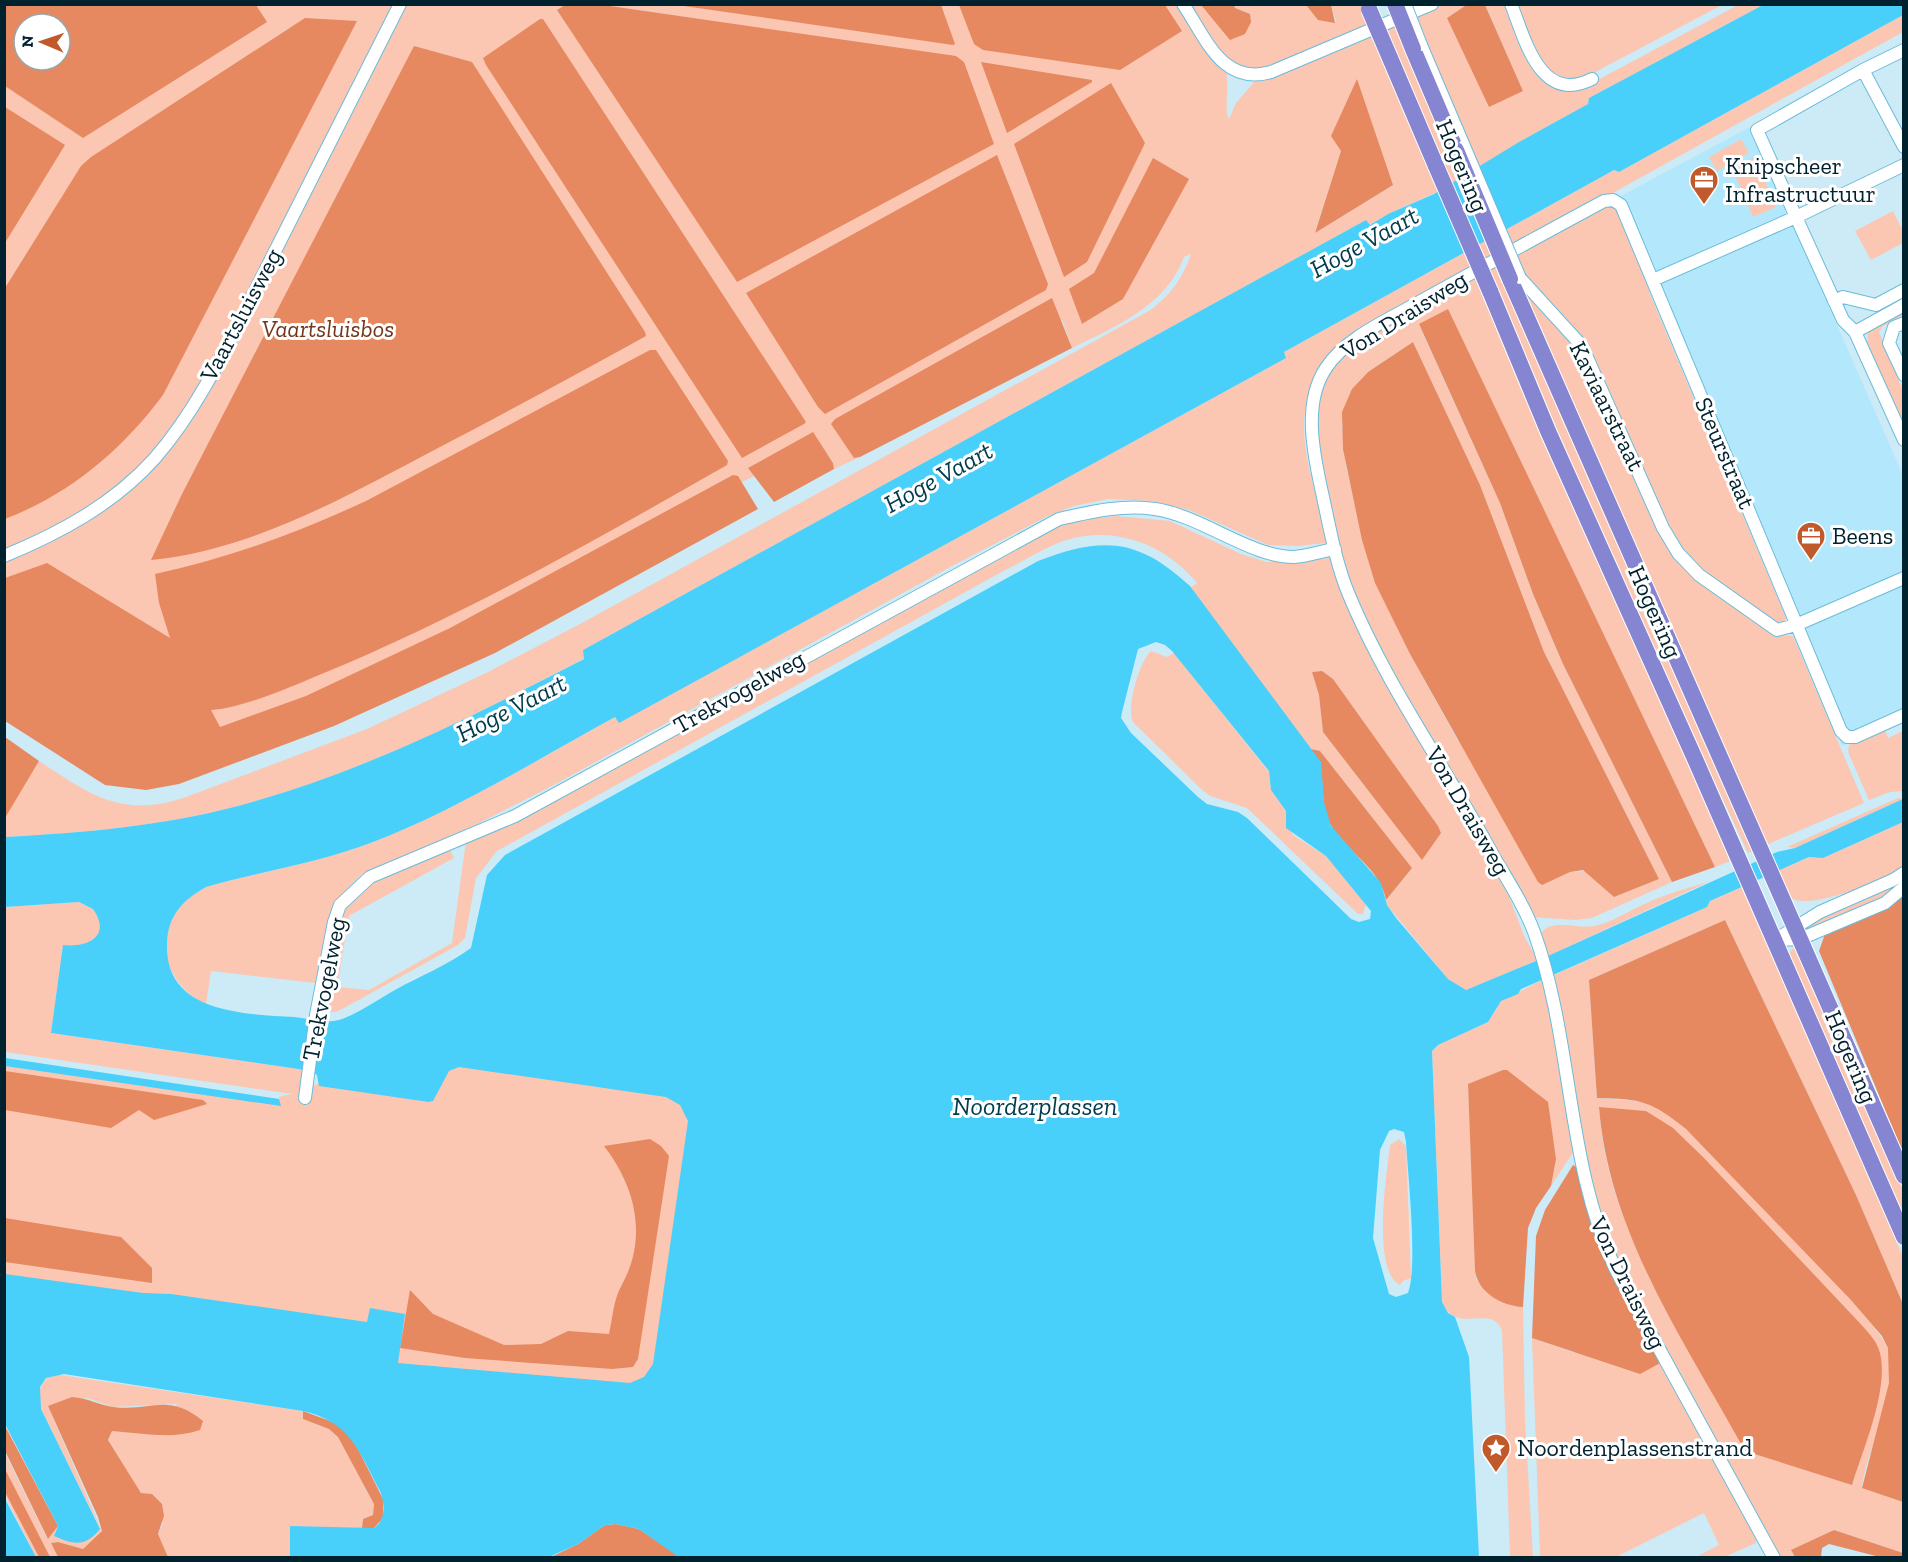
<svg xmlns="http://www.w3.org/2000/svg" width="1908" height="1562" font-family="'Zilla Slab',serif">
  <rect width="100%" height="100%" fill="#ccebf7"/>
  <path fill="#b3e8fc" d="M1750 127 1903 475V722L1842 746 1613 200Z"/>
  <path fill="#fbc7b2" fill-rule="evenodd" d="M5 5H1179C1191 22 1217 51 1225 69 1231 82 1223 110 1229 119L1236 103 1256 80 1372 33 1439 191 1388 214 1370 225 1366 220 583 650 585 658C473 717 361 773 238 806 162 826 83 833 5 837L4 818 39 761C91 795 122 819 186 797L367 729 488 672 582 623 1149 311C1171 295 1182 279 1191 254L1184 257C1167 305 1115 327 1072 348L1062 320 854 458 860 457 834 469 833 462 819 443 193 762 5 656ZM24 24H60V60H24ZM1341 151 1393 185 1315 233V232ZM1130 284 1123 299 1082 324 1077 311Z
    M1188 5H1201L1206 12 1250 14 1235 8 1234 5H1306L1318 20 1336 22 1331 5H1360L1369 26 1258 71 1230 64Z
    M1441 5H1468L1447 18 1523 91 1485 5H1507L1545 80 1592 83 1738 5H1763L1589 98 1588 104 1519 142 1478 169 1413 16Z
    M1515 5H1722L1582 79C1536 81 1531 41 1515 5Z
    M1903 15V32L1339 345C1279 408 1311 466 1327 540L1325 543 1298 546 1268 545 1189 510 1152 501 1108 499 1074 506 1048 516 952 566 552 786 471 827 361 875 340 898 330 917 315 983 211 971 206 1004C171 989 151 944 176 910 184 899 195 893 206 887 261 871 319 863 373 842 458 809 536 760 615 717L620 722 1266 369 1285 358 1284 352 1614 170 1619 172Z
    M1395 23 1461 179 1450 185 1383 29Z
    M1741 139 1749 153 1717 171 1709 157Z
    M1755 157 1776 207 1753 217 1732 168Z
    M1609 203 1615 207 1646 275 1650 294 1786 618 1784 624 1776 626 1696 566 1676 544 1589 350 1523 276 1514 253Z
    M1893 211 1903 231V243L1871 260 1855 231Z
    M1497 262 1755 850 1748 853 1629 599 1486 268Z
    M1475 274 1733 860 1715 867 1448 310 1419 325 1500 503 1533 594 1563 664 1672 882 1592 918 1575 920 1531 917 1363 620 1336 546 1311 422 1325 376 1351 346ZM1413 342 1480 485 1544 652 1659 879 1614 897 1586 871 1570 872 1457 739 1410 654 1370 567 1346 466 1342 425 1359 381 1368 372Z
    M1515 276 1573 341 1663 538 1710 589 1775 635 1793 636 1864 803 1766 845Z
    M1903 310V315L1882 327 1879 332 1903 390V426L1867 344 1868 331Z
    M1117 516 1170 521 1241 554 1267 562 1331 558 1501 876 1525 938 1538 960 1466 990 1448 979 1387 905 1386 900 1412 868 1320 751 1311 749 1190 588 1197 583C1168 547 1120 527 1074 538 1051 543 1028 559 1007 569L497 851 476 878 465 938 458 945 344 1008 336 1012H323L338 922C358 879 408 866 449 848L454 858 349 916 337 987 369 990 452 943 466 841 1057 526 1087 519ZM1322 671 1333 679 1422 859 1323 732 1319 695 1312 672Z
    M1151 651 1167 657 1174 653 1269 772 1271 790 1286 811V824L1293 835 1326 856 1366 904 1363 914H1358L1247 808 1210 796 1201 789 1133 722C1126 708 1139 662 1151 651Z
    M1885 730 1888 738 1903 731V791L1890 792 1869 800 1848 752 1849 745Z
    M1898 798 1903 799 1795 848 1787 847Z
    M1903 822V866C1887 880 1807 912 1790 897 1784 891 1781 878 1777 871L1810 857 1823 858Z
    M1903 878V882L1893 894 1811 928 1809 922Z
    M1710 881 1548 956 1541 933C1552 918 1578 929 1594 926 1612 923 1631 909 1649 902 1668 893 1690 888 1710 881Z
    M1744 886 1903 1257V1304L1856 1195 1725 920 1589 980 1597 1098C1645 1102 1647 1097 1686 1129 1720 1163 1884 1321 1890 1354 1898 1400 1868 1444 1862 1487L1903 1502V1553L1834 1530 1791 1551 1795 1557H1777L1619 1271 1591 1197 1564 1022 1554 975 1707 907 1710 901ZM1599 1107 1646 1111 1685 1140 1856 1319 1881 1360V1367L1873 1419 1852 1484 1745 1451C1722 1409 1699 1368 1676 1326 1638 1256 1604 1188 1599 1107Z
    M79 902 93 909C113 937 87 947 63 946L51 1033 306 1070 303 1090 320 1083 449 1064 697 1099 654 1389 394 1366 5 1278V1063L279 1100V1097L292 1094 5 1052V907Z
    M1795 946 1903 1190V1220L1788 954Z
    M1544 979 1574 1151 1551 1186 1556 1159 1547 1102 1507 1070 1468 1084 1476 1279C1485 1294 1506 1306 1523 1307L1525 1420 1533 1557H1510L1502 1330C1491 1303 1456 1336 1442 1302L1432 1051 1438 1045 1488 1022 1501 1001Z
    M1399 1139 1406 1146 1411 1278 1403 1281 1400 1285C1371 1271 1387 1172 1390 1145Z
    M1532 1338 1572 1352 1662 1362 1758 1533 1756 1543 1724 1557H1696L1719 1545 1704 1513 1616 1557H1540Z
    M54 1374 303 1411V1419L329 1429 338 1437 374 1504 373 1515 363 1519 362 1528 290 1526V1557H168L158 1534 163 1523 152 1494 141 1493 108 1440 112 1431 166 1436 177 1404 113 1407 87 1398 48 1406 102 1531 83 1549 58 1542 51 1543 58 1557H36L5 1496 4 1451 47 1538 58 1526 54 1535 100 1528 41 1409C38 1394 38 1381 54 1374Z"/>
  <path fill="#e68860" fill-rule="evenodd" d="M1468 4 1485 5 1523 91 1489 107 1447 18Z
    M4 5H256L267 22 83 138 5 86ZM24 24H60V60H24Z
    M565 5H603L956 56 964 62 994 144 737 282 557 10Z
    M677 5H941L955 44 953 45Z
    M959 5H1165L1182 31 1120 70 983 50 974 44Z
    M1201 5H1234L1235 8 1250 14 1251 22 1245 34 1230 40Z
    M1306 5H1331L1335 23 1318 20Z
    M305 18 357 21 163 395C121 451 70 494 5 519V288L81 166 91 157Z
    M540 19H543L806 422 804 424 742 458 486 65 483 58Z
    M414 46 472 62 645 332 646 336C577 374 507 412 438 448 349 495 253 550 151 560L182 494Z
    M981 62 1092 80V82L1007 133Z
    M1357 79 1393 185 1315 233 1341 151 1331 136Z
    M1111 83 1145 143 1087 262 1064 277 1014 144Z
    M5 107 65 145 5 243Z
    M997 155 1048 284 1046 290 825 414 818 407 746 293Z
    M1153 158 1189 179 1123 299 1082 324 1069 289 1094 273Z
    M1052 298 1072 348 860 457 854 458 831 424 835 419Z
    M1448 309 1715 867 1672 882 1563 664 1533 594 1500 503 1419 324Z
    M1413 342 1480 485 1544 652 1659 879 1614 897 1583 870 1570 872 1542 885 1538 882 1410 654 1375 583 1362 540 1343 449 1342 412 1352 389 1368 372Z
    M650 350H656L728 461 727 465C594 541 460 617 319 675 291 687 240 709 211 710L220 727 306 696 450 628 733 475 738 476 758 509 495 653 334 726 179 784 146 790 105 785 5 721V578L47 563 170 638 159 603 155 574C229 558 297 533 366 501Z
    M813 432 833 463 834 469 774 502 748 468Z
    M1322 671 1333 679 1438 826 1441 833 1422 860 1323 732 1319 695 1312 672Z
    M5 737 39 761 5 818Z
    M1311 749 1320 751 1412 868 1386 900C1381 870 1348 852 1332 827 1316 802 1330 774 1311 749Z
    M1903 892V1153L1819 951 1825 934 1892 906Z
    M1725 920 1856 1195 1903 1304V1502L1862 1488 1889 1383 1888 1348 1882 1336 1851 1300 1686 1129C1651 1101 1642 1099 1597 1098L1589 980Z
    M1503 1070H1507L1548 1102 1556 1159 1551 1186 1536 1208 1528 1228 1523 1307C1502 1306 1477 1292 1475 1270L1468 1084Z
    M5 1071 203 1100 207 1104 154 1120 139 1110 111 1128 5 1110Z
    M1599 1107 1646 1111 1673 1128 1703 1157 1856 1319C1865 1329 1877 1340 1880 1353 1889 1390 1863 1449 1852 1485L1745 1451C1685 1342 1609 1234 1599 1107Z
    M650 1139 661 1146 669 1156 638 1359 633 1367 612 1369 465 1358 400 1348 410 1290 433 1314 504 1345 541 1344 568 1331 609 1334C612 1321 613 1306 618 1293 621 1286 625 1279 628 1272 646 1227 632 1182 604 1146Z
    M1573 1165 1578 1168C1589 1238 1631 1301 1662 1362L1640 1374 1532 1338 1536 1236 1545 1210Z
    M5 1218 121 1237 152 1268V1283L5 1262Z
    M72 1397C88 1398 99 1405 113 1407 152 1412 167 1392 203 1421L200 1430C171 1440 141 1433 112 1431L108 1440 141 1493 152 1494 162 1504 164 1516 158 1534 168 1557H58L51 1543 58 1542 83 1549 102 1531 98 1517 48 1406Z
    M303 1411 338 1424 355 1443 383 1499V1518L374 1528H362L363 1519 373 1515 374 1504 338 1437 329 1429 303 1419Z
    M4 1424 58 1526 48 1539 5 1451Z
    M4 1469H5L50 1557H39L5 1492Z
    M616 1524 639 1529 680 1557 549 1558 578 1544 605 1525Z
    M1834 1530 1903 1553V1557H1880L1829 1544 1822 1548 1821 1557H1795L1791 1550Z"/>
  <path fill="#48cffa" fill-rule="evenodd" d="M1763 5H1903V15L1619 172 1614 170 1284 352 1286 358 1266 369 619 723 615 717C536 760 457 810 373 842 319 863 261 871 206 887 183 900 168 915 167 943 164 1013 243 1014 294 1017 307 1018 326 1024 339 1020 358 1014 377 1000 395 990 420 976 448 965 471 948L487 875 505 855 1038 561C1103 536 1138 538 1190 586L1321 762 1324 802 1331 826 1381 883 1387 905 1396 918 1448 979 1466 990 1548 956 1777 852 1795 848 1903 799V822L1823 858 1809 857 1710 901 1707 907 1521 989 1518 994 1501 1001 1488 1022 1438 1045 1432 1051 1442 1302 1448 1313 1455 1317 1469 1357 1479 1557 680 1558 639 1529 616 1524 605 1525 578 1544 549 1557H290V1526L374 1528C386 1520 385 1504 380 1491 359 1452 351 1422 303 1411L64 1374 46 1378 40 1387 41 1409 100 1529C85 1547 75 1545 54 1536L58 1526 5 1424V1274L143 1293 171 1294 367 1322 370 1308 405 1314 398 1363 630 1383 644 1377 653 1364 688 1121 680 1105 666 1097 459 1067 449 1071 433 1101 429 1102 319 1086 317 1075 312 1071 51 1033 63 945C88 948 112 936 93 909L79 902 5 907V837C83 833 162 826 238 806 361 773 472 717 584 659L583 650 1366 220 1370 225 1388 214 1434 194 1519 142 1588 104 1589 98ZM1156 642 1165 645 1172 651 1269 771 1271 790 1286 811V828L1326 856 1371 911 1370 919 1359 922 1351 919 1247 818 1238 812 1207 804 1198 797 1131 733 1121 718 1122 712 1138 649ZM1394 1129 1404 1132 1406 1142C1408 1175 1418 1267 1408 1293L1396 1297 1389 1294 1373 1238 1380 1150 1389 1131Z
    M5 1058 279 1099 281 1106 5 1066Z
    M4 1497 36 1557H5Z"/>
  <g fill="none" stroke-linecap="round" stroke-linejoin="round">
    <g stroke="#6abcda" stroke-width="14">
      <path id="minor" d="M1183 4C1206 38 1222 86 1271 72L1432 4
        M1511 4C1525 39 1540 105 1592 79
        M1421 45 1464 146
        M1904 50 1863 70 1904 147
        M1863 70 1757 130 1796 217 1904 165
        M1520 278 1582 346 1663 528 1678 553 1699 575 1777 630 1796 625 1904 578
        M1653 280 1796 217 1843 320 1855 332 1904 440
        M1834 301 1843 297 1876 305 1904 290
        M1904 323 1894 327 1889 343 1904 375
        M1855 332 1904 305
        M4 556C60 533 114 504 155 458 202 404 232 335 265 271 310 182 355 93 400 4
        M1775 940 1820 912 1893 880 1904 873
        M1775 940 1800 939 1885 903 1904 887
        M305 1098 316 1015 334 922 340 905 370 877 515 816 1059 519C1090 512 1123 504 1155 509 1202 516 1250 557 1294 557 1307 556 1322 551 1335 549
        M1774 1558 1617 1272C1565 1164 1574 1043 1534 932 1524 905 1508 881 1494 857 1447 769 1387 687 1349 595 1335 562 1329 523 1321 488 1313 451 1303 402 1326 368 1346 337 1390 319 1421 301 1482 267 1543 234 1604 201L1613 200 1621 205 1841 731 1847 737H1855L1904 715"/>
    </g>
    <g stroke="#fff" stroke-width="18">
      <path id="highway" d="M1413 49 1456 150
        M1390 58 1436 166
        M1510 279 1904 1176
        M1490 291 1548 431 1695 759 1904 1237"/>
    </g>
    <use href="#minor" stroke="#fff" stroke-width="12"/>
    <use href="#highway" stroke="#8685d2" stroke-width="16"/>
    <g stroke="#6abcda" stroke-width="14" stroke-linecap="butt">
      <path id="minor-bridge" d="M1405 4 1421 45
        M1464 146 1520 278"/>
    </g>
    <g stroke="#fff" stroke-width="18" stroke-linecap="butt">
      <path id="highway-bridge" d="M1395 4 1413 49
        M1369 9 1390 58
        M1456 150 1510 279
        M1436 166 1490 291"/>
    </g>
    <use href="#minor-bridge" stroke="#fff" stroke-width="12"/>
    <use href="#highway-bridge" stroke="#8685d2" stroke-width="16"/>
  </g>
  <defs>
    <g id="office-pin" transform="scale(1.5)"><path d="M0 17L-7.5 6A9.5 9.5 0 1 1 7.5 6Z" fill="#c05a2b" stroke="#fff"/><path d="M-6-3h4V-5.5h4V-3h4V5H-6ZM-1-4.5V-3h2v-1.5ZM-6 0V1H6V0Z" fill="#fff"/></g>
    <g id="sight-pin" transform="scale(1.5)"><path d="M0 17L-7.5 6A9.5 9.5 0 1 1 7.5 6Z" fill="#c05a2b" stroke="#fff"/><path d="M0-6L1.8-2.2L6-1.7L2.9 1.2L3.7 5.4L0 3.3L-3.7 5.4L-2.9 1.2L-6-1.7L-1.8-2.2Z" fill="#fff"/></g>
  </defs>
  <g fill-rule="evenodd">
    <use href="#office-pin" x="1704" y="180"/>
    <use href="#office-pin" x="1811" y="536"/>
    <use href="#sight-pin" x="1496" y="1448"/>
  </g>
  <g text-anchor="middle" stroke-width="6" stroke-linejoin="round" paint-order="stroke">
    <g font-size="24" fill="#00222e" stroke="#fff">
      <text transform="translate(1462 166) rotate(67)" y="8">Hogering</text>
      <text transform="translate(241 315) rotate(-62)" y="8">Vaartsluisweg</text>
      <text transform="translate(1404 315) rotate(-32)" y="8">Von Draisweg</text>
      <text transform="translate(1607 406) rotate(64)" y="8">Kaviaarstraat</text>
      <text transform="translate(1725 453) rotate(67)" y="8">Steurstraat</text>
      <text transform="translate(1655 612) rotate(66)" y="8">Hogering</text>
      <text transform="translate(739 692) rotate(-29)" y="8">Trekvogelweg</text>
      <text transform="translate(1468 811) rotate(60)" y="8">Von Draisweg</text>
      <text transform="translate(324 989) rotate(-79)" y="8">Trekvogelweg</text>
      <text transform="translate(1851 1057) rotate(67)" y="8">Hogering</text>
      <text transform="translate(1628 1283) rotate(64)" y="8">Von Draisweg</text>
    </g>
    <g font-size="24" fill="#00222e" stroke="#fff" text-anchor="start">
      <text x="1725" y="174">Knipscheer<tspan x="1725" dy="28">Infrastructuur</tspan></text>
      <text x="1832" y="544">Beens</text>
      <text x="1517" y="1456">Noordenplassenstrand</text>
    </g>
    <g font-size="24" font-style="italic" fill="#73361a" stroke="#fff">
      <text x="328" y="337">Vaartsluisbos</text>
    </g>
    <g font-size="26" font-style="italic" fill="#003c4d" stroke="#fff">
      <text transform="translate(1364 242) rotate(-29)" y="9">Hoge Vaart</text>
      <text transform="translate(938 477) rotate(-29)" y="9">Hoge Vaart</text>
      <text transform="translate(511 708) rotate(-27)" y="9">Hoge Vaart</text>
      <text x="1035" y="1115">Noorderplassen</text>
    </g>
  </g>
  <rect width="1908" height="1562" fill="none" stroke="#00222e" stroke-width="12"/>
  <g transform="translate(42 42) rotate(272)"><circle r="28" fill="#ffffff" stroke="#99a7ab" stroke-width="1.5"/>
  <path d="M0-4.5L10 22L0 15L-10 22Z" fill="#c05a2b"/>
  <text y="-9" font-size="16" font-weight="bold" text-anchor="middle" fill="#00222e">N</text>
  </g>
</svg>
